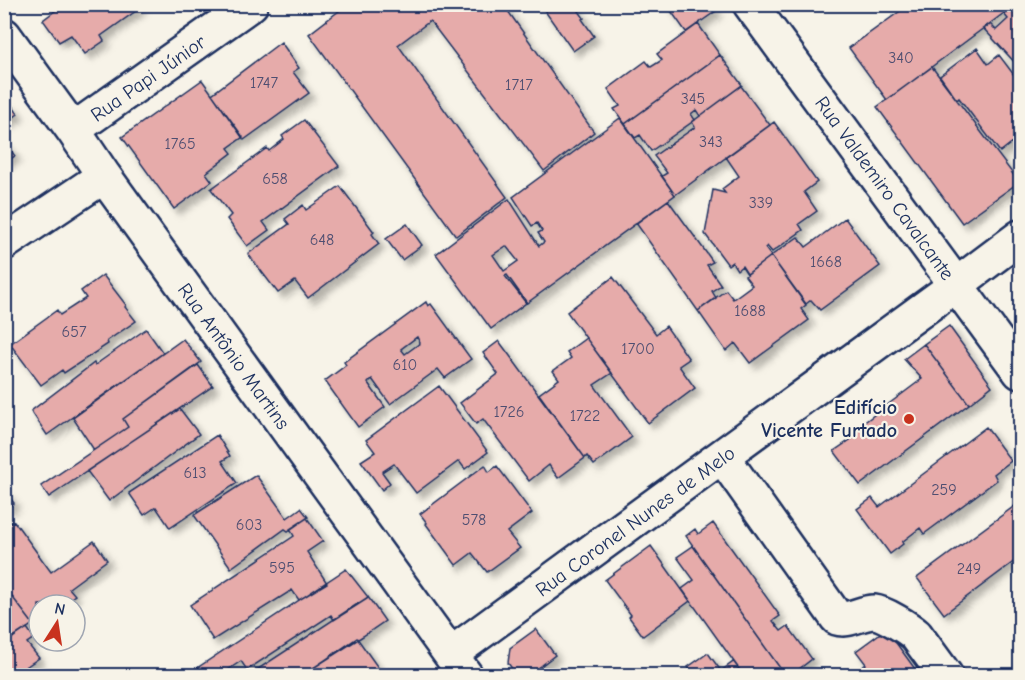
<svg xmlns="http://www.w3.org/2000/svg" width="1025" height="680" font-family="'Comic Neue',sans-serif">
  <defs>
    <filter id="shadow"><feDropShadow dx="5.5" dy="5.5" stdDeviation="3" flood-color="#0004"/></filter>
  </defs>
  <rect width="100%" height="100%" fill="#f7f3e8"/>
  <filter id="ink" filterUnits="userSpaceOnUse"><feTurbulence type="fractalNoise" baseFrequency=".0167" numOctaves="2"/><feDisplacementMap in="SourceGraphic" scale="12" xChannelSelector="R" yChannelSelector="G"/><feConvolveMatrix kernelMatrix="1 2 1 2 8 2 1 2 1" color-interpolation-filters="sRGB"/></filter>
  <g filter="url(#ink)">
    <path fill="#e6abaa" stroke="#1b2f5e" stroke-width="1.5" fill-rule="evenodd" filter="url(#shadow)" d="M64 4H137L140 8 101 36 104 41 85 54 71 35 59 42 43 20Z
      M348 4H503L594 132 544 171 430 21 398 45 507 197 456 236 309 34Z
      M540 4H574L584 18 582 19 594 36 573 51Z
      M666 4H712L716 11 686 32Z
      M910 4H1016L887 100 849 48Z
      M1016 4H1020V68L984 29 990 24 996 30 1008 19 1004 14Z
      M698 24 720 55 625 124 614 109 620 106 608 89 646 61 651 67 662 60 657 54Z
      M281 42 299 68 293 72 309 93 244 140 212 94Z
      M977 48 988 64 999 55 1017 79 1020 77V143L1017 145 1014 141 1000 152 959 98 957 100 940 76Z
      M720 55 742 85 700 116 696 110 691 114 695 120 651 151 640 135 635 138 625 124Z
      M932 67 1019 182 962 223 877 107Z
      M202 80 243 137 228 148 232 153 206 173 212 181 174 209 122 137Z
      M741 86 770 125 675 195 662 176 667 173 654 156 695 127 692 122Z
      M11 104 18 114 4 124V108Z
      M620 118 675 195 527 303 507 275 505 276 526 303 491 329 436 254 509 199 539 246 544 242 538 233 542 231 537 223 532 226 513 197ZM506 246 518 261 504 271 493 255Z
      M304 120 339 166 263 222 269 230 247 246 227 219 231 215 211 189 267 148 269 151 284 139 282 136Z
      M774 122 817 182 804 192 817 211 799 224 803 230 772 252 767 246 765 248 771 256 747 274 742 266 737 270 732 262 728 265 705 234 713 190 725 193 722 189 739 176 726 157Z
      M4 141 15 156 4 163Z
      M340 186 374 232 372 234 379 244 308 298 295 281 278 293 248 254 289 224 285 219 303 205 306 210Z
      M668 200 713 262 707 265 721 285 712 291 716 298 698 311 636 223Z
      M845 218 880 266 820 310 811 300 806 304 771 256 798 237 806 247Z
      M407 224 422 245 402 260 386 239Z
      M771 256 806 305 801 309 809 320 750 363 735 343 726 351 698 311 726 290 733 299 752 285 745 276Z
      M1020 274V297L1015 296Z
      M103 275 126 305 125 307 136 321 107 341 108 344 64 373 62 370 41 385 10 344 57 310 60 315 86 298 81 291Z
      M613 277 656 334 666 326 689 359 679 366 695 388 648 423 567 312Z
      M426 302 428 306 431 304 471 359 445 378 438 369 390 404 372 379 368 383 385 407 358 427 325 381 346 365 344 362ZM417 337 420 343 405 354 401 349Z
      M949 326 992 386 969 404 924 344Z
      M146 329 163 353 47 435 31 411 94 363 95 365Z
      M586 338 612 373 594 385 632 437 594 465 587 456 585 458 539 394 559 379 553 371 571 358 567 352Z
      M183 339 201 362 123 419 128 427 94 450 73 418Z
      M499 341 585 458 558 478 549 465 529 481 483 419 476 424 460 403 498 374 483 353Z
      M924 344 969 404 860 485 834 451 853 438 850 433 922 379 904 359Z
      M198 365 213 386 49 497 41 486 128 427 123 419Z
      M439 386 488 452 465 469 459 461 416 493 394 464 382 472 390 483 382 490 361 461 375 452 366 440Z
      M180 409 199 434 109 501 87 471Z
      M986 427 1011 461 994 474 997 480 924 534 920 528 902 542 903 544 890 554 857 509 872 498 879 507Z
      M217 435 230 456 222 461 237 483 170 528 156 507 144 515 129 493Z
      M485 465 489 472 497 466 532 513 507 532 520 548 487 572 472 553 456 565 426 524 427 523 420 514Z
      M256 475 287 518 301 508 308 517 288 531 285 529 231 568 194 515Z
      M4 490 14 503 4 510Z
      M1020 502V557L944 614 917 578Z
      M307 518 323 541 307 552 327 583 299 600 292 590 213 640 190 605 294 536 290 529Z
      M14 521 51 572 94 541 107 560 69 588 75 595 61 605H39V619L33 624 4 586V527Z
      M713 523 780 616 773 621 781 631 788 626 812 659 790 676H786L780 668 686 536 695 529 698 534Z
      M651 546 690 601 643 636 629 617 631 615 605 580Z
      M693 546 780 668 770 676H744L682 589 694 580 677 557Z
      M346 569 368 597 367 599 334 620 331 615 247 670 241 661 219 676H185Z
      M4 586 33 624 11 639 4 630Z
      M368 597 385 621 363 636 301 676H254L252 673Z
      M27 628 34 638 27 643 39 658 12 676H4V643Z
      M536 629 555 655 528 676H517L508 663 510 648Z
      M886 629 915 669 923 663 932 676H859L856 672 866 664 856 651Z
      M357 638 384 676H301L325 660Z
      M708 653 721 671 714 676H694L688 667Z
      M733 661 744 676H714L733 662Z"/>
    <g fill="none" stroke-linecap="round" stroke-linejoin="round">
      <g stroke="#1b2f5e" stroke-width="38">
        <path id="street" d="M750 4 1020 372
          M4 35 73 130 104 176 466 676
          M73 130 251 4
          M4 243 104 176
          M722 456 837 618C849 622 861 612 874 612 884 613 908 628 916 635L946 676
          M451 654 956 285 1020 237"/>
      </g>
      <use href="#street" stroke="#f7f3e8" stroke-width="33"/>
    </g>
  </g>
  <circle fill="#c8321e" stroke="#f7f3e8" stroke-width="2" cx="909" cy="419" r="6"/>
  <g text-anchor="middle" stroke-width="4.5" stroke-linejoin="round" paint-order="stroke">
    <g font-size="16" fill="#4e4e71">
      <text x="901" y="63">340</text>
      <text x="264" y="88">1747</text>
      <text x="519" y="90">1717</text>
      <text x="693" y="104">345</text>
      <text x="711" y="147">343</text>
      <text x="180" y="149">1765</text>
      <text x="275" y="184">658</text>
      <text x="761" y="208">339</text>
      <text x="322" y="245">648</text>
      <text x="826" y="267">1668</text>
      <text x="750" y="316">1688</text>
      <text x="74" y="337">657</text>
      <text x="638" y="354">1700</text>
      <text x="405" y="370">610</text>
      <text x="509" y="417">1726</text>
      <text x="585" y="421">1722</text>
      <text x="195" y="478">613</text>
      <text x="944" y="495">259</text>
      <text x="474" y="525">578</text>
      <text x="249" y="530">603</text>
      <text x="282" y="573">595</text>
      <text x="969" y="574">249</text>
    </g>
    <g font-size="20" fill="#1b2f5e" stroke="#f7f3e8">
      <text transform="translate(148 78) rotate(-35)" y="7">Rua Papi Júnior</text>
      <text transform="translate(885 188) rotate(54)" y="7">Rua Valdemiro Cavalcante</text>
      <text transform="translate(234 356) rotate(54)" y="7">Rua Antônio Martins</text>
      <text transform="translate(635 521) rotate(-36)" y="7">Rua Coronel Nunes de Melo</text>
    </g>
    <g font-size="20" font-weight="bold" fill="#1b2f5e" stroke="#f7f3e8" text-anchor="end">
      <text x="897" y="414">Edifício<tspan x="897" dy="23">Vicente Furtado</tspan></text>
    </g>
  </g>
  <rect width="1025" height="680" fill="none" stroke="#f7f3e8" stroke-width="24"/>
  <rect x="12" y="12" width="1001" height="656" fill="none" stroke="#1b2f5e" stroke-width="2" filter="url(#ink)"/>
  <g transform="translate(57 623) rotate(12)"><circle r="28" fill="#f7f3e8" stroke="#9fa5b1" stroke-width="1.5"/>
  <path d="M0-4.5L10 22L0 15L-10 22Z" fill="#c8321e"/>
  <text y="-9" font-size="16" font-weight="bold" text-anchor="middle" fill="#1b2f5e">N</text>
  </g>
</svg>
